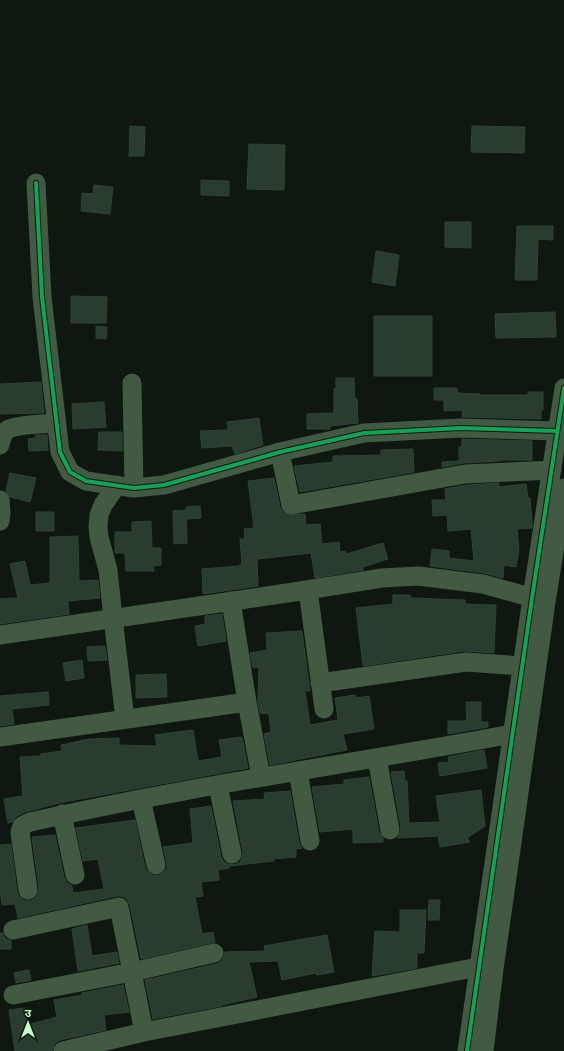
<svg xmlns="http://www.w3.org/2000/svg" width="564" height="1051" font-family="Cabin,'Noto Sans Devanagari',sans-serif">
  <rect width="100%" height="100%" fill="#0e1810"/>
  <path fill="#2a3c2e" stroke="#2f4434" d="M130 126 145 127 144 156H129Z
    M472 126 525 127 524 153 471 152Z
    M249 144 285 145 284 190 247 189Z
    M201 180 229 181V196L201 195Z
    M94 185 113 187 110 214 81 211 82 193 93 194Z
    M445 222H471V248L445 247Z
    M517 226H553V240L538 239 537 280H515Z
    M376 251 399 255 395 286 372 282Z
    M71 296 107 297 106 323H71Z
    M555 312 556 337 496 338 495 314Z
    M374 316H432V376H374Z
    M96 326 107 327 106 339 96 338Z
    M336 378H354L355 399H357L358 423 330 426V429H307V414L334 413V389H336Z
    M41 382 44 413 0 414V384Z
    M434 388H457V393L480 394V395H528V392H543V410H541V419L462 417 463 410 444 411V400H434Z
    M104 402 106 427 73 429 72 404Z
    M259 418 263 445 235 454 232 446 202 448 200 431 228 430 227 422Z
    M99 432H122V451L98 450Z
    M36 435H47L48 450 29 451 28 439 35 438Z
    M462 439 532 441V460H500V461L464 463 442 467V462L459 461V447H462Z
    M413 449 414 472 300 492 294 466 333 462V456L381 455V450Z
    M10 473 36 478 30 502 10 497 6 491Z
    M274 478 280 507 283 512 288 515 305 514 306 525 320 524 322 544 339 542 340 552 345 551 346 554 383 543 388 559 363 567V570L315 578 311 553 257 559 258 586 203 594 202 569 240 566V564H242L240 539H245L244 529 254 528 248 481Z
    M499 483 498 487 526 484 528 498H530L532 522V528L517 529 519 550 516 567 504 565 503 578 484 573 430 566 432 549 449 551V558L474 561 471 529 448 531 447 515 433 516 432 500H446L445 489 466 485Z
    M200 506 201 518 187 519 186 507Z
    M186 510 187 543 174 544 173 511Z
    M36 512H54V531H36Z
    M151 521 152 548H161V565L153 566 154 571H126L125 553H115V532H132V522Z
    M78 536 79 581 98 580 100 598 68 601 69 614 0 624V599L18 598 10 564 25 561 30 585 50 583V537Z
    M393 595H410L411 598 465 600V604L496 605 494 653 464 651 363 666 356 608 393 604Z
    M222 614 226 641 198 646 195 626 205 624V616Z
    M302 631 310 691H305L310 725 338 720 335 698 355 695 356 698 369 696 374 729 343 734 347 750 270 765 264 734 271 732 269 714 260 713 258 701 259 667 253 668 250 653 267 650 266 633Z
    M105 646 107 660 88 661 87 647Z
    M82 660 84 678 66 681 63 663Z
    M166 674 167 697 136 698V675Z
    M48 692 49 705 12 709 14 724 0 726V696Z
    M466 702H481V722H488V727L448 734V721H467Z
    M193 730 198 761 222 757 219 740 242 737 248 768 59 803 25 812 17 816 12 822 8 823 4 799 23 796 20 757 41 756V754L62 751 61 745 89 739 119 738V745L157 746 155 735Z
    M484 750 487 768 440 776 438 763 449 762 448 757Z
    M404 771 405 781H407L409 823 440 822 436 796 481 790 485 826 467 838 470 842 440 847 438 836 398 838 400 833 401 828 391 772Z
    M369 777 379 832 383 838V842L353 843V829L320 832 312 787 344 784V780Z
    M290 791 299 843 302 848 296 849V857L273 859 274 861 229 866V868L218 870 219 880 201 882 203 896 195 897 202 934 213 932 215 942 141 959 130 905 127 899 122 896H117L18 918 15 904 2 905 0 888V845L11 844 17 892 19 896 24 900 30 901 35 898 38 894 39 888 32 837 55 835 64 877 67 883 72 886 73 893 104 889 98 859 83 861 76 828 135 820 145 868 148 872 152 875 158 876 163 873 167 868V863L163 847 193 843 190 809 211 806 221 857 224 862 228 864 234 865 240 862 242 858 243 852 233 801 265 799 264 793Z
    M429 900H440L439 920H428Z
    M400 910H426L424 953H417V968L372 976 375 931 400 932Z
    M87 925 92 956 117 952 119 963 78 971 72 929Z
    M0 933H3L5 938 11 941V949H0Z
    M327 935 334 972 317 975 316 973 282 980 278 961 249 962 257 997 222 1005V1006L153 1019 145 980 216 964 222 961 224 957 225 952 265 951 264 946Z
    M29 970 31 980 16 983 14 973Z
    M123 985 129 1012 104 1015 106 1030 60 1040 55 1043 52 1051H15L9 1010 25 1008 27 1025 57 1017 54 1000 82 995V993Z"/>
  <g fill="none" stroke-linecap="round" stroke-linejoin="round">
    <path stroke="#425944" stroke-width="19" d="M36 183 42 297 60 452 70 472 86 481 134 488 164 485 280 452 364 433 461 428 557 431
      M132 383 134 488
      M0 445C1 439 3 432 9 429 19 424 45 424 56 423
      M280 452 291 505 465 474 552 470
      M117 485 103 505 99 515 98 527 99 537 108 570 113 618 125 719
      M0 500 1 513 0 521
      M308 590 324 709
      M231 601 247 702 261 777
      M0 635 294 592 382 578 418 576 483 584 544 601
      M320 683 466 662 522 666
      M0 737 247 702
      M377 758 390 830
      M298 771 310 841
      M218 785 232 854
      M141 799 156 865
      M62 814 75 875
      M28 890 20 832 22 826 30 822C189 786 351 764 512 734
      M13 930 119 907 144 1032
      M13 995 132 972 214 953
      M63 1051 144 1032 478 967 489 968
      M467 1051 532 598 564 388
      M484 1051 494 969 546 602 564 488"/>
    <g stroke="#0a1c0e" stroke-width="6">
      <path id="cycleway" d="M36 183 42 297 60 452 70 472 86 481 134 488 164 485 280 452 364 433 461 428 557 431
        M467 1051 532 598 564 388"/>
    </g>
    <use href="#cycleway" stroke="#1a9f57" stroke-width="4"/>
  </g>
  <g transform="translate(28 1023)" stroke="#0a1c0e" stroke-width="3" paint-order="stroke">
  <path d="M0-3L7 15L0 10L-7 15Z" fill="#c5ffce"/>
  <text y="-6" font-size="11" font-weight="bold" text-anchor="middle" fill="#c5ffce">उ</text>
  </g>
</svg>
